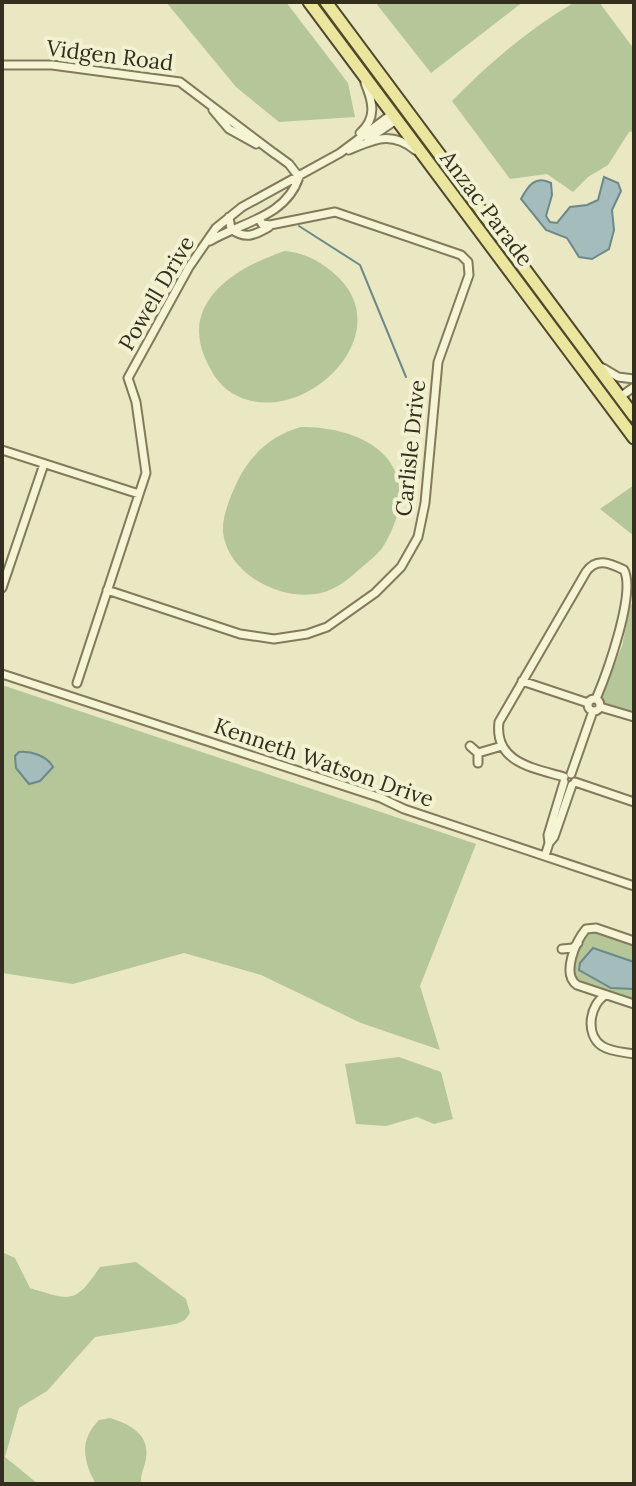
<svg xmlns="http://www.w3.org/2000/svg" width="636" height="1486" font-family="Lora,serif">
  <rect width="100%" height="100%" fill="#eae8c3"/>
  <path fill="#b5c698" d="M166 2H286L348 83 355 117 279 122 236 87Z
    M375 2H523L431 73Z
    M575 2H599L634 49V131L629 132 608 165 588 177 573 192 547 174 510 179 452 101C489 63 529 29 575 2Z
    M285 251C306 253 324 263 339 278 402 341 289 440 225 388 216 380 210 369 205 358 180 300 239 266 285 251Z
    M301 427C372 427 426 467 387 540 381 552 372 559 362 567 350 578 337 589 321 593 282 602 228 575 223 532 222 515 231 495 238 480 252 453 272 435 301 427Z
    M634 485V536L600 509Z
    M634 601V715L604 705 601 698 622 646 630 606Z
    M2 685 476 844 420 986 440 1050 361 1023 261 975 184 953 73 984 2 973Z
    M594 930 634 944V1000L575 981 572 971 584 935 587 931Z
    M399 1057 441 1072 453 1119 434 1124 417 1117 386 1126 356 1124 345 1064Z
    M2 1252 15 1258 30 1288C72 1301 75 1304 100 1267L136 1262 186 1299 190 1313 185 1320 176 1324 95 1337 47 1391 19 1408 5 1457 38 1484H2Z
    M110 1418C129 1424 150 1434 146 1458 145 1467 140 1474 141 1484H96C83 1461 79 1440 99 1420Z"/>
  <path fill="#a4bdbc" stroke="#6c898a" stroke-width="2" d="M604 177 618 183 621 191 612 210 614 230 609 249 592 259 579 257 567 238 546 230 521 199C528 186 535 175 551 183L552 195 546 216 550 222 557 223 570 207 587 205 598 200Z
    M19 752C32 751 47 756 53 767L40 781 29 784 16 768 15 756Z
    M593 948 634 962V989L611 988 579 970 580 963Z"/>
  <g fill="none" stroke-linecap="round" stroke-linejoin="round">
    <path stroke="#6c898a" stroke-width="2" d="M299 226 360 265 406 377"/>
    <g stroke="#827a5b" stroke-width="11">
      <path id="street" d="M2 65H52L180 82 275 154
        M213 110 229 129 256 144
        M360 133C377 118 373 102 365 83
        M368 139 396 120
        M349 150C374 139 392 131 415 150
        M274 153 289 164 299 177
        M229 217 231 229C246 240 254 235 269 227
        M210 241C242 222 286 217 299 177
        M603 368 618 377 634 379
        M620 397 634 387
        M2 450 139 494
        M2 588 44 464
        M107 590 240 634 274 639 307 634 327 627 375 593 401 567 418 537 425 503 438 362 469 275 468 262 461 255 335 212 270 225 262 224 259 218
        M2 674 381 798 404 809 634 886
        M522 681 588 703
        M77 683 146 473 136 402 128 378 189 267 216 228 242 207 340 153 392 114
        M588 705a6 6 0 1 1 12 0a6 6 0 1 1-12 0Z
        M600 707 634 717
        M470 746 478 753V763
        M478 753 502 746
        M571 774 593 711
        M564 777C534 768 494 763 499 722L586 572C596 557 610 563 624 570 636 593 607 673 596 699
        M575 782 634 802
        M549 843 554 837 572 785
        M545 856 549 843 548 835 564 782
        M634 941 596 928 586 929C576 941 561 974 577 985L634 1004
        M562 949 573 948 578 943
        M606 995C589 1004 585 1035 602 1046 611 1052 624 1052 634 1054"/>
    </g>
    <g stroke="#50472f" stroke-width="15">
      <path id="primary" d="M309 2 634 438
        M326 2 634 416"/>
    </g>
    <use href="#street" stroke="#f5f4d5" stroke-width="7"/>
    <use href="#primary" stroke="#eae69d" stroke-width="11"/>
  </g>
  <g text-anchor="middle" stroke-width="8" stroke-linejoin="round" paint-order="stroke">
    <g font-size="22" fill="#332e1e" stroke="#f2f1d1">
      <text transform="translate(110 55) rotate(7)" y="8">Vidgen Road</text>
      <text transform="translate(487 208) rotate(53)" y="8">Anzac Parade</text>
      <text transform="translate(156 293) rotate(-60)" y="8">Powell Drive</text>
      <text transform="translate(410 448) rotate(-84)" y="8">Carlisle Drive</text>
      <text transform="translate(324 762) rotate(19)" y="8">Kenneth Watson Drive</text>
    </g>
  </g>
  <rect width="636" height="1486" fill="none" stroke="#332e1e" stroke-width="8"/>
</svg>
